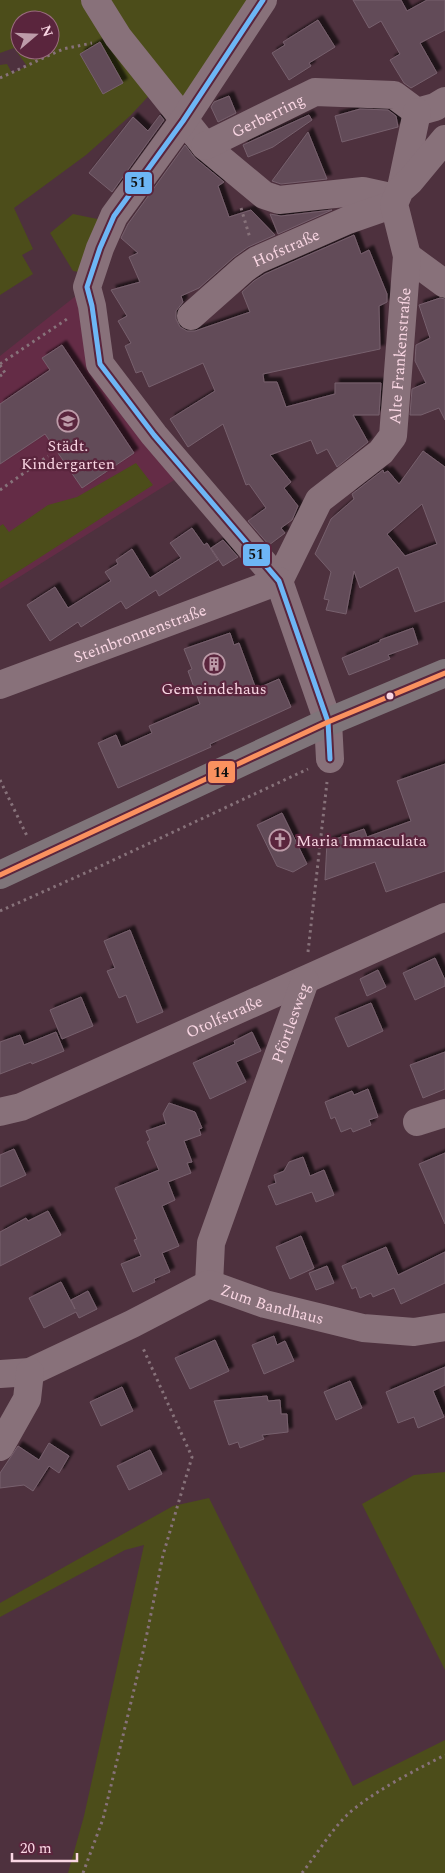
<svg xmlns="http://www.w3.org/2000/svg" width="445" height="1873" font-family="Spectral,serif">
  <defs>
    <filter id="shadow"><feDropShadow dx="4.5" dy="-4.5" stdDeviation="1" flood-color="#0009"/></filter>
  </defs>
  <rect width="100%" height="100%" fill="#4e313e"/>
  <path fill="#642c46" d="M82 291 92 365 179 477 0 589V356Z"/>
  <path fill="#4c4d1a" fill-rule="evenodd" d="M0 0H263L183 121 157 87 130 116 86 155 14 208 33 249 22 255 33 274 0 295V65L7 64 12 73 27 66 14 48 0 53ZM20 20H50V50H20Z
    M73 214 112 222 92 274 73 271 50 233Z
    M136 463 153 485 0 583V526L3 524 9 532 48 505 77 497Z
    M445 1472V1670L362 1504 414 1475Z
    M209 1498 353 1786 445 1740V1873H68L84 1816 144 1545 125 1550 0 1617V1603L173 1506Z"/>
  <path fill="#624b58" stroke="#77606d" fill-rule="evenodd" filter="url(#shadow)" d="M353 0H401L407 11 427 0H445V30L420 43 437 73 411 88 404 83 390 60 400 54 381 21 369 28Z
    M318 20 335 47 309 63 311 66 289 80 272 53 285 45 283 42Z
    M100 42 123 83 103 94 80 54Z
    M229 96 236 113 218 122 211 107 214 102Z
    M360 109 388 110 396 116 398 127 342 142 335 116Z
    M160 115 164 120 112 192 89 173 133 117 148 131Z
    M309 115 312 120 273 147 248 157 243 145Z
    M308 132 327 179 281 184 272 181Z
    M185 145 195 158 224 182 218 186 229 217 251 210 275 235 248 247 234 257 199 288 181 296 183 302 176 311V319L180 327 187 331H195L250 312 242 292 254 281 265 274 354 235 361 254 369 250 387 294V302L379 306 380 349 263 374 264 382H277L286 407 335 394V383H381L379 415H353L368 442 337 467 327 449 317 454 311 440 270 455 291 482 284 488 298 506 292 520 281 528 285 533 269 545 248 521 266 508 249 484 246 485 223 424 188 447 170 419 215 391 203 363 149 387 142 371 136 373 125 346 131 343 118 321 127 316 111 290 140 282 129 257 138 253 121 238 128 224Z
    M332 210 278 234 270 214 281 216Z
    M440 298 445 299V420L439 408 421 415H410L412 389 426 383 415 361 416 345 430 338 419 305Z
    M62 345 134 453 82 488 45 434 0 464V404L50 370 42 358Z
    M423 451 445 467V601L415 612 398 567 360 588 354 571 346 614 326 610 329 600 324 599 331 572 315 554 331 519 354 499 352 494 383 470 384 473 388 471 399 484ZM422 504 437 544 405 556 387 534Z
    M192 528 204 545 207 543 218 560 159 596 156 590 126 609 121 601 81 627 78 622 50 641 27 605 55 587 68 608 111 581 105 572 118 564 116 560 132 549 150 578 181 558 170 543Z
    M223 540 238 557 223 566 211 548Z
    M413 628 418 644 388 655 390 659 349 675 342 658 380 642V640Z
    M230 633 234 645 239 643 256 689 279 679 291 707 210 744 211 747 118 788 98 743 116 735 121 747 152 733 149 726 200 704 188 671 192 669 184 649Z
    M445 764V871L386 892 375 862 325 880 327 842 364 829 367 837 411 821 397 781Z
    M282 813 307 864 293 872 277 866 257 825Z
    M130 930 163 1012 137 1023 126 995 119 998 107 971 115 968 104 941Z
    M435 958 445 980V986L415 1000 403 973Z
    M378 970 386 987 367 996 360 979Z
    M81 997 93 1026 62 1039 50 1010Z
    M371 1003 383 1031 348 1047 335 1018Z
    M56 1032 64 1051 32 1064 31 1062 0 1074V1042L20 1035 24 1045Z
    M252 1032 261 1051 236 1062 246 1082 210 1099 193 1063 235 1044 234 1041Z
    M445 1052V1089L423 1098 410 1065Z
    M368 1089 378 1117 369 1120 371 1125 353 1132 351 1128 341 1132 335 1117 331 1119 325 1102 352 1091 354 1095Z
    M169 1103 195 1112 202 1128 199 1129 201 1135 184 1141 192 1162 187 1163 191 1173 168 1182 175 1200 162 1206 179 1246 162 1253 170 1272 154 1279 155 1282 133 1292 121 1264 141 1256 134 1240 137 1239 115 1188 159 1170 147 1142 150 1140 146 1131 166 1124 163 1114Z
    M14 1149 26 1175 0 1187V1155Z
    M445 1153V1224L419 1164Z
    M303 1157 310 1176 324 1170 334 1195 316 1202 312 1192 276 1205 268 1186 276 1183 274 1175 284 1171 289 1162Z
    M48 1211 61 1235 0 1266V1232L26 1218 28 1221Z
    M301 1236 314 1268 290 1279 276 1247Z
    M386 1247 398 1275 445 1252V1283L401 1304 394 1288 373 1297 371 1293 360 1298 356 1287 352 1289 342 1266Z
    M327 1266 334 1283 316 1290 309 1273Z
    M61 1282 75 1309 71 1300 88 1291 97 1309 79 1318 76 1312 44 1328 29 1298Z
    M274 1336 277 1345 285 1341 294 1361 264 1374 252 1345Z
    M215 1340 229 1371 190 1389 175 1358Z
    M445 1367V1385L433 1391 444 1417 418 1428 414 1417 398 1423 386 1392Z
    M350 1381 362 1408 336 1420 324 1392Z
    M122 1387 133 1411 101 1426 90 1402Z
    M267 1396 268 1401 280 1400 281 1414H287L288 1432 262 1435 264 1439 240 1448 238 1442 229 1445 214 1401Z
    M49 1443 69 1456 59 1473 49 1466 33 1491 24 1485 0 1488V1473L18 1446 39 1460Z
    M150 1450 162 1474 129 1490 117 1466Z"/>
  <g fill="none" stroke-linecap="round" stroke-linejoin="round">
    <path stroke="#87727a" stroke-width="3" stroke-dasharray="2.5 4" stroke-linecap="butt" d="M0 78 63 49 92 43
      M241 208 250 238
      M0 364 70 317
      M0 365 5 373 0 376
      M0 490 48 456
      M0 780 27 836
      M0 911 92 870 308 769
      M308 952 327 782
      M83 1873 103 1819 144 1648 163 1555 192 1457 142 1346
      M302 1873C317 1854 330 1832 347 1815 372 1792 414 1771 445 1755"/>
    <g stroke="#88717a" stroke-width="28">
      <path d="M95 0 118 37 205 146 264 195 279 200 363 191 395 198"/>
      <path d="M263 0 183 121 114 216 100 248 87 287 92 306 100 364 154 435 279 581 328 722 330 759"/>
      <path id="s1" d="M205 146 315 92 394 95 417 112 435 107 445 101"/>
      <path d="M401 188 417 112"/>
      <path d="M407 256 445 284"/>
      <path id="s2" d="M191 316 244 269 257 260 348 220 394 204"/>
      <path id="s3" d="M279 581 319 500 381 452 393 436 407 256 394 204 400 190 410 181 445 139"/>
      <path id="s4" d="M0 685 279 581"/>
      <path id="s5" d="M0 1112 21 1107 445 917"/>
      <path d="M417 1122 445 1113"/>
      <path id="s6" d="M209 1284 211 1243 305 981"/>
      <path id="s7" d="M0 1374 30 1372 132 1324 209 1284 265 1304 363 1328 414 1332 445 1327"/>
      <path d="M0 1447 27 1399 30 1372"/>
    </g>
    <path stroke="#7f757a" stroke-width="28" d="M0 875 328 722 445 673"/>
    <g stroke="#5a253d" stroke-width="9">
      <path id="bus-1" d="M263 0 183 121 114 216 100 248 87 287 92 306 100 364 154 435 279 581 328 722 330 759"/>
    </g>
    <g stroke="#5a253d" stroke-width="9">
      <path id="bus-2" d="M0 875 328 722 445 673"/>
    </g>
    <use href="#bus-1" stroke="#6db6f5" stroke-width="5"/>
    <use href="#bus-2" stroke="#fa915f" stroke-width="5"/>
  </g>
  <defs>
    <g id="school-ring" transform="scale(1.125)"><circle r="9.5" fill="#5a253d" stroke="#bd9ca9" stroke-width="1.5"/><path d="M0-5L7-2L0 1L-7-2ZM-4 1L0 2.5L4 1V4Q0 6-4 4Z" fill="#bd9ca9"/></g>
    <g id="building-ring" transform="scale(1.125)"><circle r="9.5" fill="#5a253d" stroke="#bd9ca9" stroke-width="1.5"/><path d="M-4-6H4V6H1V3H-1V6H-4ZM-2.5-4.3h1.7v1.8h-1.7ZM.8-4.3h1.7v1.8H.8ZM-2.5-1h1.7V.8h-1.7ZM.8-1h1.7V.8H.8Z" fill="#bd9ca9"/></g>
    <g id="church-ring" transform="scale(1.125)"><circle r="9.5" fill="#5a253d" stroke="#bd9ca9" stroke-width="1.5"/><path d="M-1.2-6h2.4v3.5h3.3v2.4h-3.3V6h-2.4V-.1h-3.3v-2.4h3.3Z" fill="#bd9ca9"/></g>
  </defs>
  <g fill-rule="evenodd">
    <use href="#school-ring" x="68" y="421"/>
    <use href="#building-ring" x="214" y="664"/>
    <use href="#church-ring" x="280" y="840"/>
  </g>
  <circle fill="#f9d6e3" stroke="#5a253d" stroke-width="2" cx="390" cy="696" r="4.5"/>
  <g text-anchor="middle" stroke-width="4.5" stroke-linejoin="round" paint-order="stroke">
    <g font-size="16" fill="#f9d6e3" stroke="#5a253d">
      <text dy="6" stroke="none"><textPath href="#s1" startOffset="70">Gerberring</textPath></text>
      <text dy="6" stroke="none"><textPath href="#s2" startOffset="118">Hofstraße</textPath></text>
      <text dy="6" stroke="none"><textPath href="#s3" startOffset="269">Alte Frankenstraße</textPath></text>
      <text dy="6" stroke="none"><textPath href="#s4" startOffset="149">Steinbronnenstraße</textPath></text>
      <text dy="6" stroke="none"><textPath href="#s5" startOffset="244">Otolfstraße</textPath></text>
      <text dy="6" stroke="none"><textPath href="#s6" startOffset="275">Pförtlesweg</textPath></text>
      <text dy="6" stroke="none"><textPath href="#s7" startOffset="296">Zum Bandhaus</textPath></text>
    </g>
    <g font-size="16" fill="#f9d6e3" stroke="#5a253d">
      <text x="68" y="451">Städt.<tspan x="68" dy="18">Kindergarten</tspan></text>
      <text x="214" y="694">Gemeindehaus</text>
      <text x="296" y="846" text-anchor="start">Maria Immaculata</text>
    </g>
  </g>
  <g stroke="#5a253d" stroke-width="2">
    <rect x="124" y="171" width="29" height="24" rx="5" fill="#6db6f5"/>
    <rect x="242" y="543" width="29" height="24" rx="5" fill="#6db6f5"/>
    <rect x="207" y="760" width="29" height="24" rx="5" fill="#fa915f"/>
  </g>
  <g font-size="14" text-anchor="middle" font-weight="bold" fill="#111">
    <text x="138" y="187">51</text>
    <text x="256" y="559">51</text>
    <text x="221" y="777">14</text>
  </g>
  <g transform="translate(35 35) rotate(71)"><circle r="24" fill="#5a253d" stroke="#9a6c7f"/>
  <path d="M0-4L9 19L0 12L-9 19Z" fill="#bd9ca9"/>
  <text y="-8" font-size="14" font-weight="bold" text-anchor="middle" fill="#f9d6e3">N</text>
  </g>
  <path d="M12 1853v8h65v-8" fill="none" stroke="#f9d6e3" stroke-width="2.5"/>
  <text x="20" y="1853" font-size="15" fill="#f9d6e3" stroke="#5a253d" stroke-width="4" paint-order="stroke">20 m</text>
</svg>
